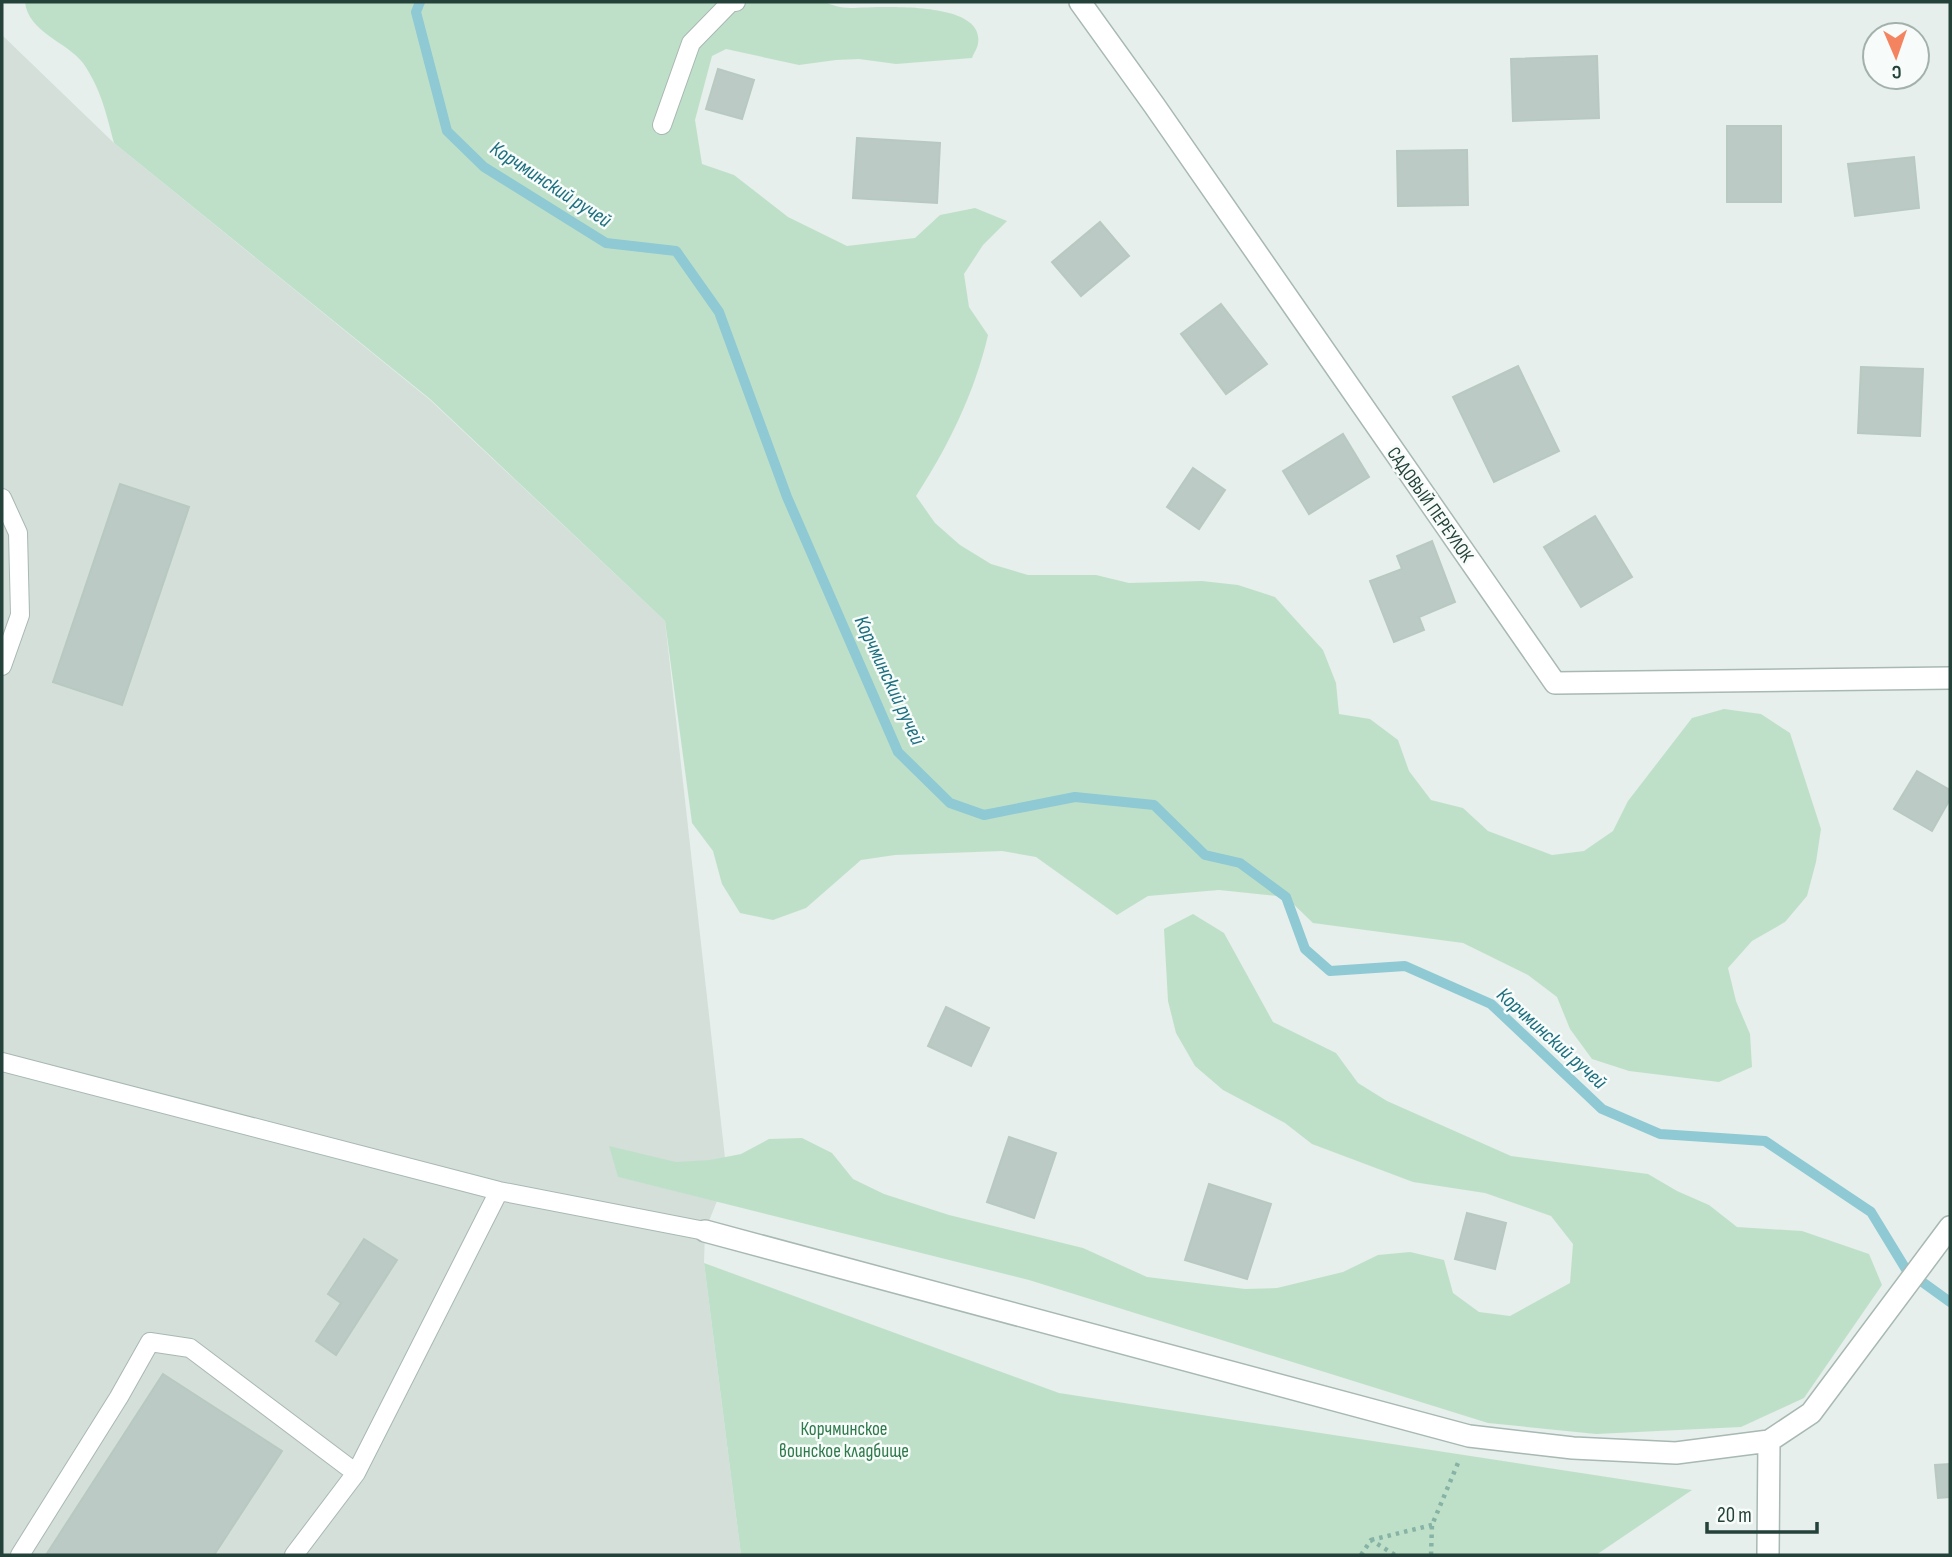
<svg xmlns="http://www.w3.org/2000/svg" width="1952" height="1557" font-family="'Sofia Sans Condensed',sans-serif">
  <rect width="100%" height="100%" fill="#e6efeb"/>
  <path fill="#d4dfda" d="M2 35 114 143 430 400 665 621 727 1176 705 1231 704 1263 741 1555H2Z"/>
  <path fill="#bfe0c8" d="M25 2H824C832 5 841 8 851 8 879 7 985 0 978 43 978 47 974 53 972 58L896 64 859 59 836 60 799 65 726 49 712 56 695 120 702 164 734 175 788 217 847 246 915 238 940 215 975 208 1007 221 983 245 964 274 969 307 988 335C975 392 948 447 916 496L935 523 960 545 991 564 1028 575H1096L1129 583 1202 581 1238 585 1275 597 1323 650 1336 683 1339 714 1370 719 1398 740 1409 771 1431 800 1463 808 1488 831 1552 855 1584 851 1613 831 1628 801 1692 718 1724 709 1761 714 1790 733 1821 829 1816 862 1807 896 1785 922 1752 941 1728 968 1736 1001 1750 1034 1752 1067 1719 1082 1629 1071 1592 1059 1570 1029 1557 997 1528 975 1463 943 1313 923 1286 897 1219 890 1148 896 1117 915 1036 857 1002 851 895 855 861 860 806 908 773 920 740 913 722 884 713 851 692 823 665 621 430 399 114 143C106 113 101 89 83 63 67 42 28 32 25 2Z
    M1193 914 1224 933 1273 1022 1336 1053 1358 1083 1387 1101 1511 1156 1648 1174 1677 1191 1709 1205 1737 1227 1802 1231 1869 1254 1882 1285 1804 1398 1741 1427 1596 1434 1488 1423 1029 1280 618 1177 609 1146 676 1162 710 1160 741 1154 769 1139 802 1138 832 1153 853 1179 884 1194 949 1215 1083 1248 1147 1277 1245 1289 1277 1288 1343 1272 1378 1255 1410 1252 1444 1260 1453 1293 1479 1312 1510 1316 1570 1283 1573 1244 1551 1216 1485 1193 1413 1182 1312 1144 1285 1123 1223 1090 1195 1066 1176 1033 1168 1001 1164 929Z
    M704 1263 1059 1393 1692 1490 1596 1555H741Z"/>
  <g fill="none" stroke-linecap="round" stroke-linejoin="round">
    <path stroke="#8ec9d4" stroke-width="10" d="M420 2 416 12 447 131 484 167 606 243 676 251 719 312 787 497 898 752 950 803 984 815 1075 797 1154 805 1205 855 1240 863 1286 897 1305 949 1330 971 1405 966 1491 1004 1602 1109 1660 1134 1765 1141 1871 1212 1907 1271 1950 1302"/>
  </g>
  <path fill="#bbcac4" stroke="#b8c9c2" stroke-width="2" d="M1597 56 1599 118 1513 121 1511 59Z
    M718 69 754 80 742 119 706 109Z
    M1727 126H1781V202H1727Z
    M857 138 940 143 937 203 853 198Z
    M1467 150 1468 205 1398 206 1397 151Z
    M1914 157 1919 208 1855 216 1848 164Z
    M1100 222 1129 256 1081 296 1052 262Z
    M1221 304 1267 364 1226 394 1181 334Z
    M1518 366 1559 451 1494 482 1453 397Z
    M1861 367 1923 369 1920 436 1858 433Z
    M1343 434 1369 477 1309 514 1283 471Z
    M1193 468 1225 490 1199 529 1167 507Z
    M120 484 189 507 122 705 53 682Z
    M1595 516 1632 577 1581 607 1544 547Z
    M1432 541 1455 602 1419 617 1424 630 1394 642 1370 581 1402 569 1397 556Z
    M1917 771 1950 790V799L1932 831 1894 809Z
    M946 1007 989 1028 971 1066 928 1046Z
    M1009 1137 1056 1153 1034 1218 987 1202Z
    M1209 1184 1271 1204 1247 1279 1185 1260Z
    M1467 1213 1506 1223 1495 1269 1455 1259Z
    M364 1239 397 1260 336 1355 316 1341 341 1303 328 1294Z
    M163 1374 282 1451 214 1555H46Z
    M1950 1464V1497L1938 1498 1935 1465Z"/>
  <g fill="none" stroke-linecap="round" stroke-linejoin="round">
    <g stroke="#a8b8b2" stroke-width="20">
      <path id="lane" d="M662 125 691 43 731 2H736
        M2 498 18 533 20 615 2 666
        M2 1062 499 1191 705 1231
        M20 1555 119 1397 150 1342 190 1348 356 1473
        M294 1555 356 1473 499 1191"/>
    </g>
    <g stroke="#a8b8b2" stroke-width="24">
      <path id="street" d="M1080 2 1154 105 1555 683 1950 678
        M705 1231 1469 1436 1573 1448 1676 1453 1769 1441 1811 1413 1950 1227
        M1768 1555 1769 1441"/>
    </g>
    <path stroke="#86b3a5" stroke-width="4.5" stroke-dasharray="3.5 5" stroke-linecap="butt" d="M1371 1540 1432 1525
      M1361 1555 1371 1540 1395 1555
      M1431 1555 1432 1525 1458 1463"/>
    <use href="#lane" stroke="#fff" stroke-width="18"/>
    <use href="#street" stroke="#fff" stroke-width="21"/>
  </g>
  <g text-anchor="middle" stroke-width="5" stroke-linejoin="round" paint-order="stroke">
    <g font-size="19" fill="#24423a" stroke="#f7fbf9">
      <text transform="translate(1431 504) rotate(55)" y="7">САДОВЫЙ ПЕРЕУЛОК</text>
    </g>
    <g font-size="19" fill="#2d7a4b" stroke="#f7fbf9">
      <text x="844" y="1435">Корчминское<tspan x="844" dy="22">воинское кладбище</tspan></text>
    </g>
    <g font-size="21" font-style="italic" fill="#1c6f80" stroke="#f7fbf9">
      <text transform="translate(551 184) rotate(33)" y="7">Корчминский ручей</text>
      <text transform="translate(890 680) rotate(65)" y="7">Корчминский ручей</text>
      <text transform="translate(1552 1038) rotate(42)" y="7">Корчминский ручей</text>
    </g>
  </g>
  <rect width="1952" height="1557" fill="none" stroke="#24423a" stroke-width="7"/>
  <g transform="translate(1896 56) rotate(178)"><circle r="33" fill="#f7fbf9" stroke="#a3b1ad" stroke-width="2"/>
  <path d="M0-5L12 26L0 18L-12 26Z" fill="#f4845f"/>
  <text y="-10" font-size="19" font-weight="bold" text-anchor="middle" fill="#24423a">С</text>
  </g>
  <path d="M1707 1522v10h110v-10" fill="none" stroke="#24423a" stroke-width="3.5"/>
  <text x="1717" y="1522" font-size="21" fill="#24423a" stroke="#f7fbf9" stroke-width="5" paint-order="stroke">20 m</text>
</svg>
